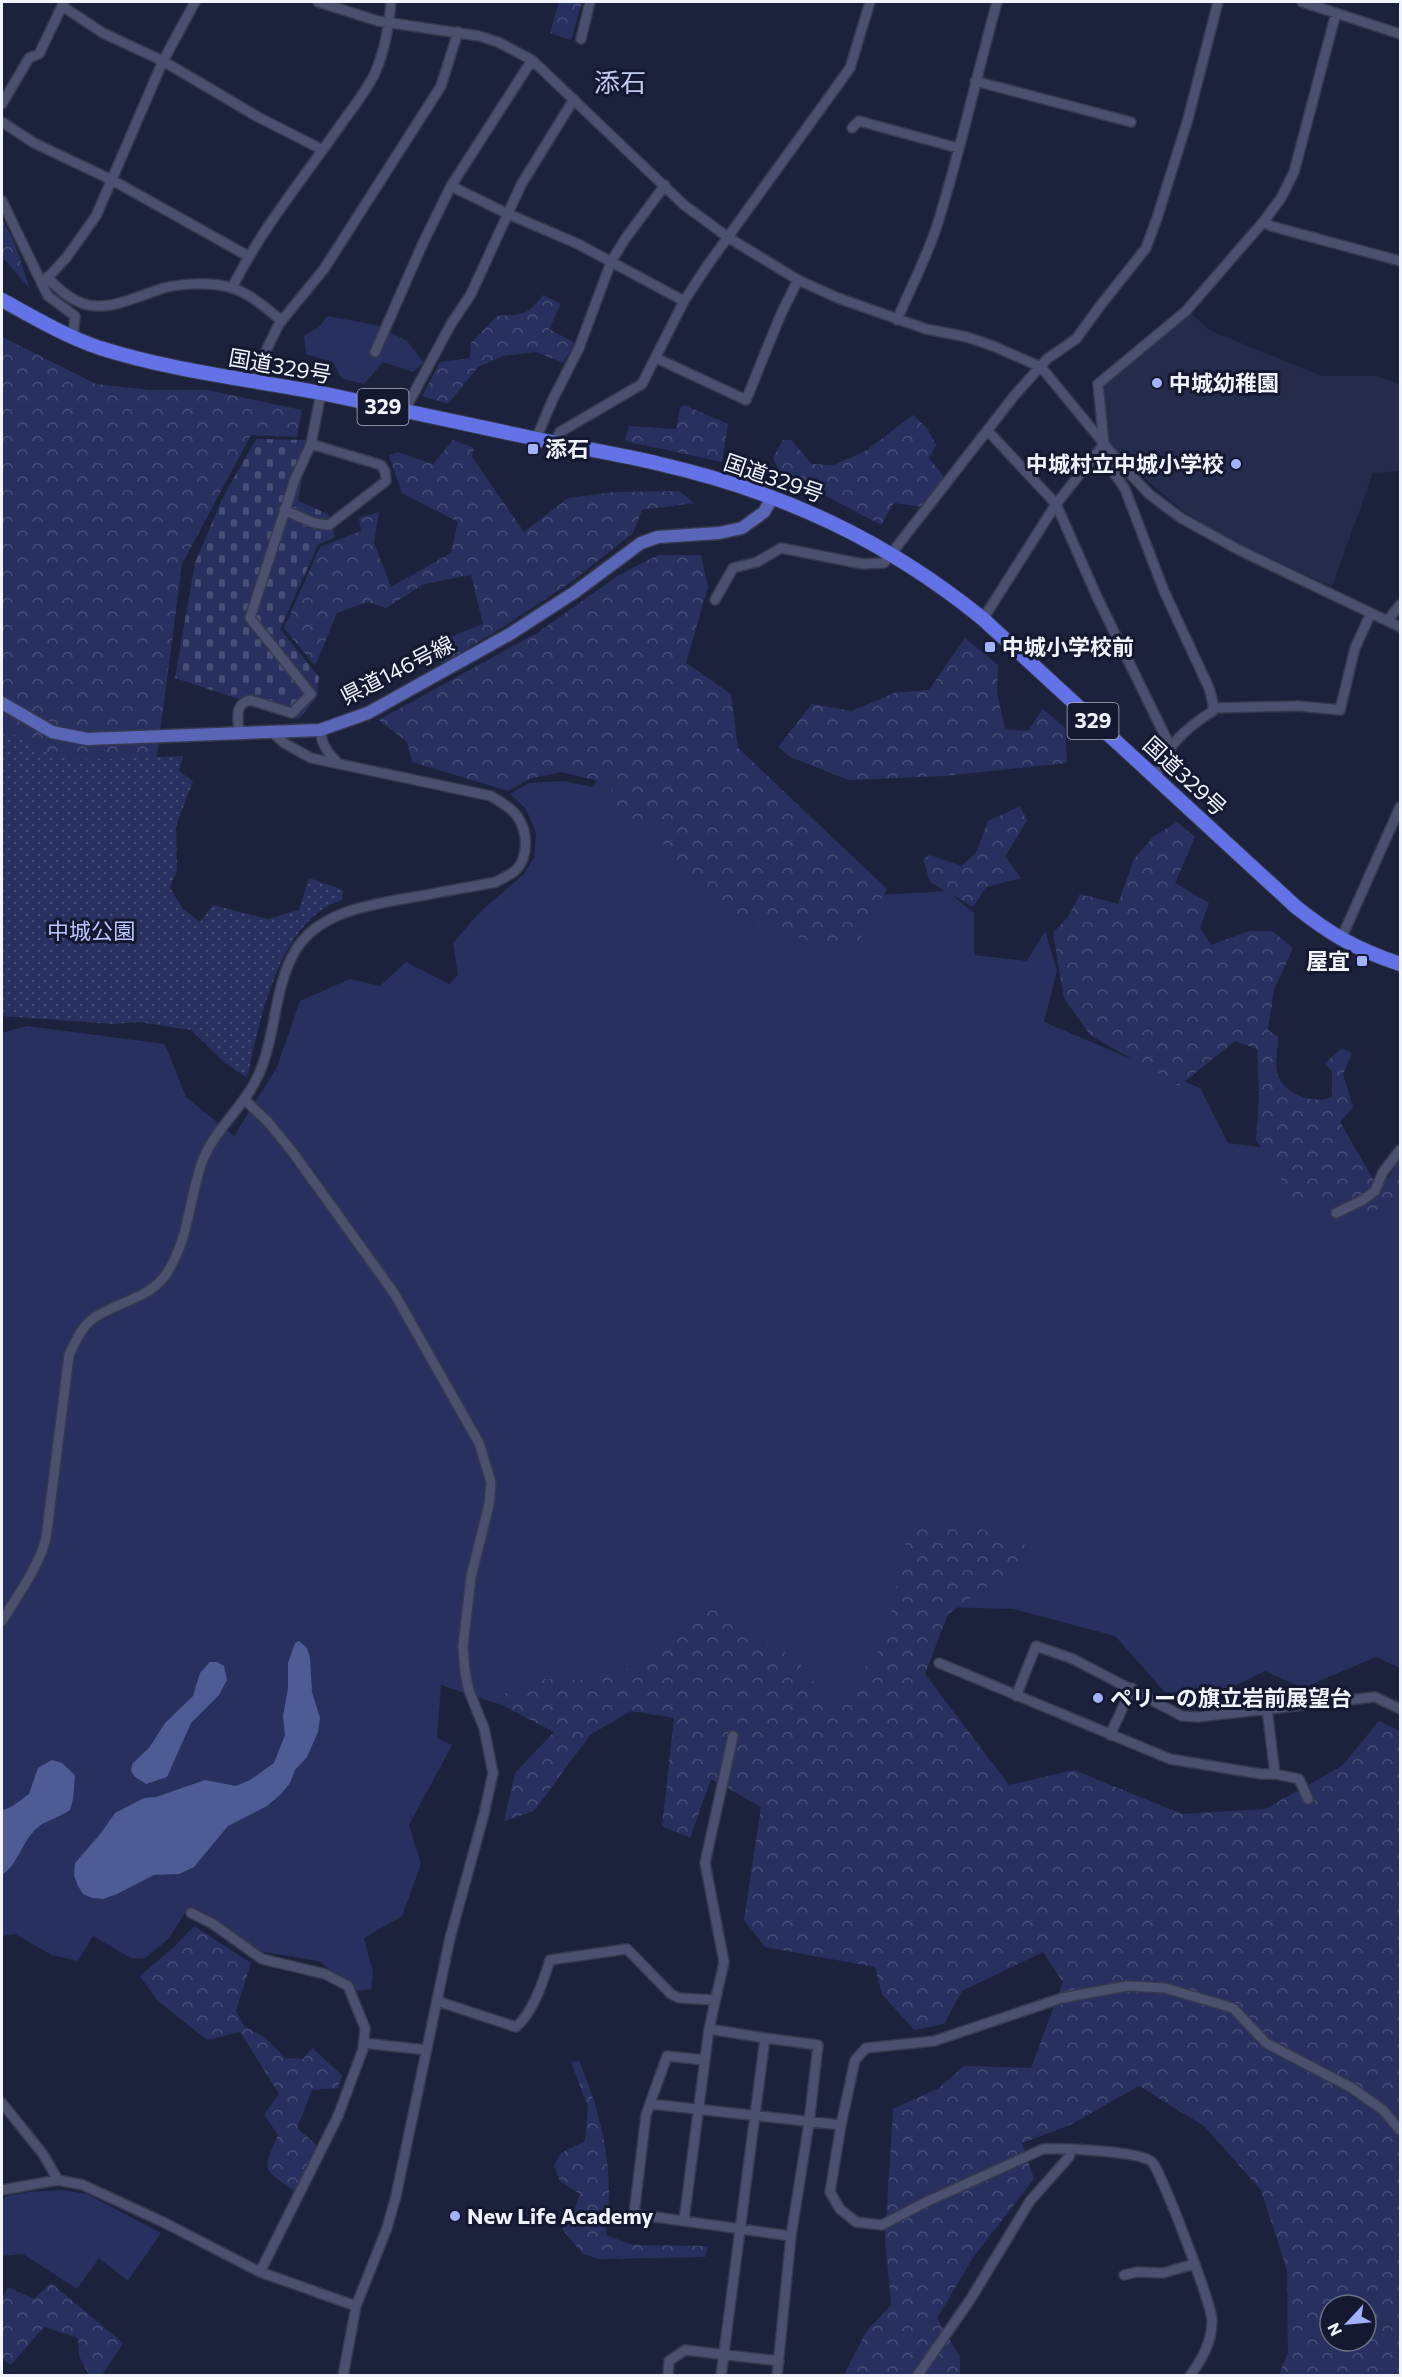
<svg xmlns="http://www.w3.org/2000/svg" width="1402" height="2377" font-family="Commissioner,'Noto Sans JP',sans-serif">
  <defs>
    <pattern id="forest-crowns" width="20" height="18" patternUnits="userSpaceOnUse" patternTransform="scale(1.5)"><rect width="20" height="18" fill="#28305f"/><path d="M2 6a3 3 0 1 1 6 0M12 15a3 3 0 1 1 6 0" fill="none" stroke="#484f77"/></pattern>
    <pattern id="cemetery-stones" width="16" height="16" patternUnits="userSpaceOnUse" patternTransform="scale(1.5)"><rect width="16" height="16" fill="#28305f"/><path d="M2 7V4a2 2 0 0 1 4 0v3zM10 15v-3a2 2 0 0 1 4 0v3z" fill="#484f77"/></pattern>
    <pattern id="park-dots" width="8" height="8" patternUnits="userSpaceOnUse" patternTransform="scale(1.5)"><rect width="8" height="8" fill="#28305f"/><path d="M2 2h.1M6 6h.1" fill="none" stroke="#484f77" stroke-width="1.8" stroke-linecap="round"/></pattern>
  </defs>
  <rect width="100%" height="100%" fill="#1d223c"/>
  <path fill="#252b4b" d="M1190 312 1209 330 1322 376H1377L1400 384V471L1373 473 1332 587 1224 537 1183 511 1127 463 1109 442 1104 386Z"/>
  <path fill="#28305f" d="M327 316 376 325 407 341 424 363 413 372 383 362 364 384 341 378 333 362 306 354 304 336 319 327Z
    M612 759 879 895 947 891 974 913V955L1027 961 1045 931 1057 971 1044 1022 1200 1088 1228 1143 1273 1149 1340 1201 1400 1172V1668L1376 1657 1303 1688 1265 1671 1216 1695 1165 1692 1115 1636 1013 1609 945 1607 830 1713 800 1683 528 1714 441 1685 437 1738 452 1745 409 1825 421 1864 402 1916 364 1938 373 1972 371 1989 357 1991 319 1961 247 1949 185 1913 168 1939 144 1959 131 1958 93 1936 78 1961 52 1955 15 1934 2 1936V1033L27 1026 165 1044 186 1097 234 1136 277 1067 300 1001 350 979 380 986 406 962 449 984 458 975 453 943 479 913 524 874 534 858 536 833 526 809 510 794 529 783 564 781 593 787Z
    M62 2190 87 2194 161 2233 128 2281 99 2258 77 2289 23 2254 2 2256V2207L4 2197 28 2192Z"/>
  <path fill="url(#forest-crowns)" fill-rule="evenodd" d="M557 2H582L571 40 550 33 559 2Z
    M2 219 14 242 30 289 5 260 2 261Z
    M543 295 561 304 549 329 575 343 563 363 536 352 503 356 478 367 448 404 422 396 440 362 470 358 471 343 497 316C523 314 526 317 543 295Z
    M2 337 96 384 150 390H207L302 410 297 437 251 435 182 564 155 770 2 767Z
    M684 405 728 424 722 462 625 441 629 426 676 429 680 408Z
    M913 415 927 428 936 445 929 458 945 478 923 507 894 503 881 525 811 488 783 481 773 458 783 440H791L812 464 834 465 867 450Z
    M453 440 474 448 472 457 524 532 568 498 614 492 679 491 694 503 642 510 633 533 571 582 503 627 442 664 425 647 483 624 471 575 424 584 386 608 368 602 337 613 315 666 284 628 320 547 361 531 359 518 379 512 374 543 391 587 451 553 458 522 402 493 389 456 397 452 433 464Z
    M658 555H701L708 587 686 663 731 694 738 748 887 889 855 949 809 941 739 915 674 867 655 825H620L610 784 562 772 532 778 508 791 412 762 407 742 379 720 537 633 619 575Z
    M965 638 998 665 997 692 1005 729 1028 731 1043 709 1065 728 1067 763 944 776 849 780 790 757 778 747 812 704 852 711 894 693 929 690Z
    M1020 806 1027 821 1005 856 1021 878 986 887 973 907 930 882 923 859 930 855 961 866 976 853 988 821Z
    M1177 822 1195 837 1175 883 1209 903 1200 928 1211 945 1249 931H1272L1293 948 1274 990 1268 1030 1278 1037C1278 1047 1275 1061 1277 1071 1281 1094 1313 1105 1332 1097V1072L1325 1063 1342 1048 1352 1053 1343 1074 1353 1107 1340 1122 1373 1179 1386 1182 1400 1158V1206L1348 1214 1295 1201 1256 1140 1259 1098 1257 1049 1235 1041 1179 1086 1090 1035 1064 998 1053 933 1068 917 1080 894 1118 904 1134 859 1153 837Z
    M910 1522 975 1527 1039 1550 948 1614 925 1674 1009 1785 1074 1770 1182 1814 1265 1809 1342 1766 1379 1721 1400 1731V2375H1279L1288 2352 1287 2270 1261 2190 1204 2126 1139 2086 1070 2125 1022 2143 1034 2179 974 2256 937 2318 960 2357V2375H844L866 2332 891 2305 885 2239 893 2109 939 2088 964 2066 1031 2068 1063 1982 1043 1952 962 1991 944 2024 914 2030 882 1994 875 1967 765 1947 744 1920 761 1807 711 1779 690 1838 662 1826 674 1718 631 1711 590 1735 534 1811 504 1821 515 1773 554 1732 490 1699 542 1679 582 1680 623 1671 653 1653 706 1602 798 1661 824 1696 840 1698 885 1642ZM1330 2305H1366V2341H1330Z
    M194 1926 251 1963 236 2011 244 2026 266 2038 285 2058 303 2059 312 2048 342 2075 338 2088 312 2090 297 2128 319 2147 294 2191C262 2167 262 2172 278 2135L264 2114 279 2094 240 2032 207 2040 157 2000 140 1976 175 1946Z
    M579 2061C597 2104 609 2146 609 2193 609 2207 607 2221 606 2235L632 2245 708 2246 705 2257 599 2259 583 2254 562 2229 573 2214 580 2194 560 2181 554 2166 561 2153 585 2141 588 2107 571 2062Z
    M51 2283 123 2343 102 2375H89L79 2356 78 2338 44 2327 11 2365 2 2358V2298L8 2287 34 2299Z"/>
  <path fill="url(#cemetery-stones)" d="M256 439 309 440 298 501 328 514 335 537 318 545 280 629 319 677 317 697 299 719 175 678 195 563 222 499Z"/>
  <path fill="url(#park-dots)" d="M2 730 11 733 35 748 58 757 77 760 183 756 179 771 193 781 176 826 177 870 170 888 183 909 200 922 213 905 268 919 299 910 309 878 343 890 342 900C279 919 259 1023 247 1078L224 1062 191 1030 139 1022 113 1024 2 1016Z"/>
  <path fill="#4f5b95" d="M299 1641 307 1648 310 1658 312 1692 320 1718 318 1732 307 1757 295 1770 290 1783 281 1794 267 1806 228 1826 194 1867 179 1874 154 1875 117 1894 103 1899 92 1898 83 1894 78 1886 74 1875 75 1863 101 1833 115 1813 144 1798 156 1797 205 1780 236 1786 250 1780 274 1763 285 1735 283 1716 288 1688V1663L295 1643Z
    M210 1662H217L224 1666 227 1680 219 1695 191 1723 167 1777 146 1784 134 1776 131 1771 132 1764 149 1748 165 1723 193 1696 200 1673Z
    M52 1760 62 1763 75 1775 73 1799 70 1810C59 1818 45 1820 36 1829 21 1843 19 1863 2 1875V1810C13 1808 20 1800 29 1794L38 1768Z"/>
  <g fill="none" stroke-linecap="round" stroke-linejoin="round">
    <g stroke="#373a4e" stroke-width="12">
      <path id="minor" d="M318 2 378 21 479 36 498 42 532 60 684 205 729 238 798 280 838 298 926 329 967 337 993 346 1041 367 1119 462 1149 494 1181 518 1239 550 1400 627
        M1302 2 1400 34
        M62 6 103 33 163 61 258 117 323 150
        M581 39 590 2
        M975 81 1131 122
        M2 104 29 58 39 54 64 2
        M2 122 34 143 112 180 248 256
        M852 128 859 121 958 148
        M451 186 506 213 578 244 684 301
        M2 201 48 296 75 316 73 337
        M1264 221 1271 226 1400 261
        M47 277C57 288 69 299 84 304 109 312 140 295 164 288 183 283 213 282 232 288 251 294 267 309 282 321
        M42 284 66 258 96 216 163 61 195 2
        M232 288C260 231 302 180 339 127 351 110 366 92 375 73 385 50 389 27 391 2
        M897 320C911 286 929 254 939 219 961 148 977 74 997 2
        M375 352 423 243 451 186 532 60
        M656 358 746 400 781 314 798 280
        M256 382 261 361 279 324 324 269 441 86 458 32
        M406 412 409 402 451 324 471 294 521 185 574 99
        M988 431 1056 504 1098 599 1171 748
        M536 439 552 401 579 348 611 262 625 239 665 185
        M555 443 560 432 642 384 684 301 707 266 850 68 870 2
        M1119 462 1114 473 1125 489 1164 591 1209 688 1213 703V711C1187 727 1164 747 1156 778
        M284 510 314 523 329 525 386 481 385 471 381 465 311 444
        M715 600 733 568 757 562 781 548 863 564 884 563 1014 396 1047 359 1076 339 1100 306 1146 248 1157 218 1188 119 1218 2
        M983 619 1056 504 1104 444 1098 384 1186 311 1264 221 1281 198 1294 172 1336 13
        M1387 621 1400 605
        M1213 708 1298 706 1340 710 1355 648 1371 613
        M320 730C322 746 328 753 339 764
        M239 733C238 718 234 704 250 700L292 713 311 694 250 618 295 479 311 444 321 393
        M1341 939 1400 807
        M246 1101 268 1122 291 1150 394 1293 479 1443 491 1482 489 1505 471 1577 463 1646 465 1672 469 1691 484 1728 493 1773 484 1814 450 1938 396 2196 387 2228 356 2306 343 2376
        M1336 1213 1363 1200 1375 1191 1383 1172 1400 1150
        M2 1621C18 1594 38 1569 46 1538L69 1355C75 1342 82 1326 94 1318 118 1301 150 1299 167 1273 190 1235 188 1204 201 1165 212 1130 247 1106 261 1069 276 1032 274 988 295 951 320 909 376 904 420 896 445 891 470 887 496 882 502 878 511 875 516 870 529 856 528 831 517 816 511 807 500 802 491 796L311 758 284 743 272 732
        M939 1663 1170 1759 1261 1774H1275
        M1016 1696 1036 1646 1073 1659 1182 1716 1198 1717 1375 1697 1400 1709
        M1267 1709 1275 1774 1299 1779 1308 1799
        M1110 1735 1132 1688
        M191 1913 213 1924 262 1959 325 1974 348 1986 365 2028 363 2049 338 2116 260 2272
        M437 2001 516 2027C534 2011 543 1981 550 1960L627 1949 671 1994 679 1998 715 2000
        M765 2038 818 2045 809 2123 791 2236 777 2376
        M364 2043 426 2050
        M704 2060 667 2056 646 2115 634 2214 791 2236
        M2 2103 43 2154 58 2180
        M651 2104 841 2125
        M2 2190 58 2180 83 2185 163 2222 260 2272 356 2306
        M684 2220 709 2029
        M1124 2275 1137 2272 1163 2273 1194 2264
        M668 2376 669 2361 685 2350 779 2361
        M721 2376 765 2038 709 2029 724 1962 705 1863 733 1736
        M917 2376 970 2300 1030 2201 1069 2157 1072 2149
        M1190 2376C1202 2359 1212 2342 1212 2321 1213 2307 1161 2171 1152 2162 1140 2151 1062 2148 1043 2149L926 2202 882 2225 856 2222 840 2209 830 2192 841 2125 855 2060 866 2048 934 2041 1062 1998 1127 1986 1165 1988 1233 2008 1266 2043 1352 2088 1383 2110 1400 2130"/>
    </g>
    <g stroke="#373a4e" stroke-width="15">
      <path id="major" d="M2 703 52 732 87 739 320 730 368 713 510 634 575 592 641 543 658 537 719 533 742 528 764 512 772 498"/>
    </g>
    <g stroke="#373a4e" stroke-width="16">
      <path id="highway" d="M2 300C33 317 65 336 100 348 173 371 247 379 321 393 393 408 465 424 537 439 578 448 619 454 660 464 782 492 886 540 983 619L1296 907C1331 935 1358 950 1400 964"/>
    </g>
    <use href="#minor" stroke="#4a506d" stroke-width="9"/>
    <use href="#major" stroke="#5965b6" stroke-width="12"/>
    <use href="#highway" stroke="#6373e7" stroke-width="14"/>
  </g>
  <g fill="#a2b2fd" stroke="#141931" stroke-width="2">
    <circle cx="1157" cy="383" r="6"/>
    <rect x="527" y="443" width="12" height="12" rx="3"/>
    <circle cx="1236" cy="464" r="6"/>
    <rect x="984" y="641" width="12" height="12" rx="3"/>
    <rect x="1356" y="955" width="12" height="12" rx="3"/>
    <circle cx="1098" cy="1698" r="6"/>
    <circle cx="455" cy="2216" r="6"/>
  </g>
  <g text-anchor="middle" stroke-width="6" stroke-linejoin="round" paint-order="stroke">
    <g fill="#141931" stroke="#afb2c0" stroke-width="1.5">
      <rect x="357.5" y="389" width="51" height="36" rx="4.5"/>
      <rect x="1067.5" y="703" width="51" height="36" rx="4.5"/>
    </g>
    <g font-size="21" font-weight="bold" fill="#f1f4fe">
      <text x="383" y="414">329</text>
      <text x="1093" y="728">329</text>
    </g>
    <g font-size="22" fill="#f1f4fe" stroke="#141931">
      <text transform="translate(280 366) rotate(10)" y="8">国道329号</text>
      <text transform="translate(774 478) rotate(19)" y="8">国道329号</text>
      <text transform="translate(397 670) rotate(-27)" y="8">県道146号線</text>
      <text transform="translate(1185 776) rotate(43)" y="8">国道329号</text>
    </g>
    <g font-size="22" font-weight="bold" fill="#f1f4fe" stroke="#141931" text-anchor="start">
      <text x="1169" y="391">中城幼稚園</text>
      <text x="545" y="457">添石</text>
      <text x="1224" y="472" text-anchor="end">中城村立中城小学校</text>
      <text x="1002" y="655">中城小学校前</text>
      <text x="1350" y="969" text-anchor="end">屋宜</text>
      <text x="1110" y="1706">ペリーの旗立岩前展望台</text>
      <text x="467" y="2224">New Life Academy</text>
    </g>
    <g font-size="22" fill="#bac7fc" stroke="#141931">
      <text x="91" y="939">中城公園</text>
    </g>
    <g font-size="26" fill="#c2cbed" stroke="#141931">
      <text x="620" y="92">添石</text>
    </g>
  </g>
  <rect width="1402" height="2377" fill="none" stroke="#f1f4fe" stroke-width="6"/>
  <g transform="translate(1348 2323) rotate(244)"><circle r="28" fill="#141931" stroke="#6c7183" stroke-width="1.5"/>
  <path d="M0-4.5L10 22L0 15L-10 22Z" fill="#a2b2fd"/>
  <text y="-9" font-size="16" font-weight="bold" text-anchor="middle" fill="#f1f4fe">N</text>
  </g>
</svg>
